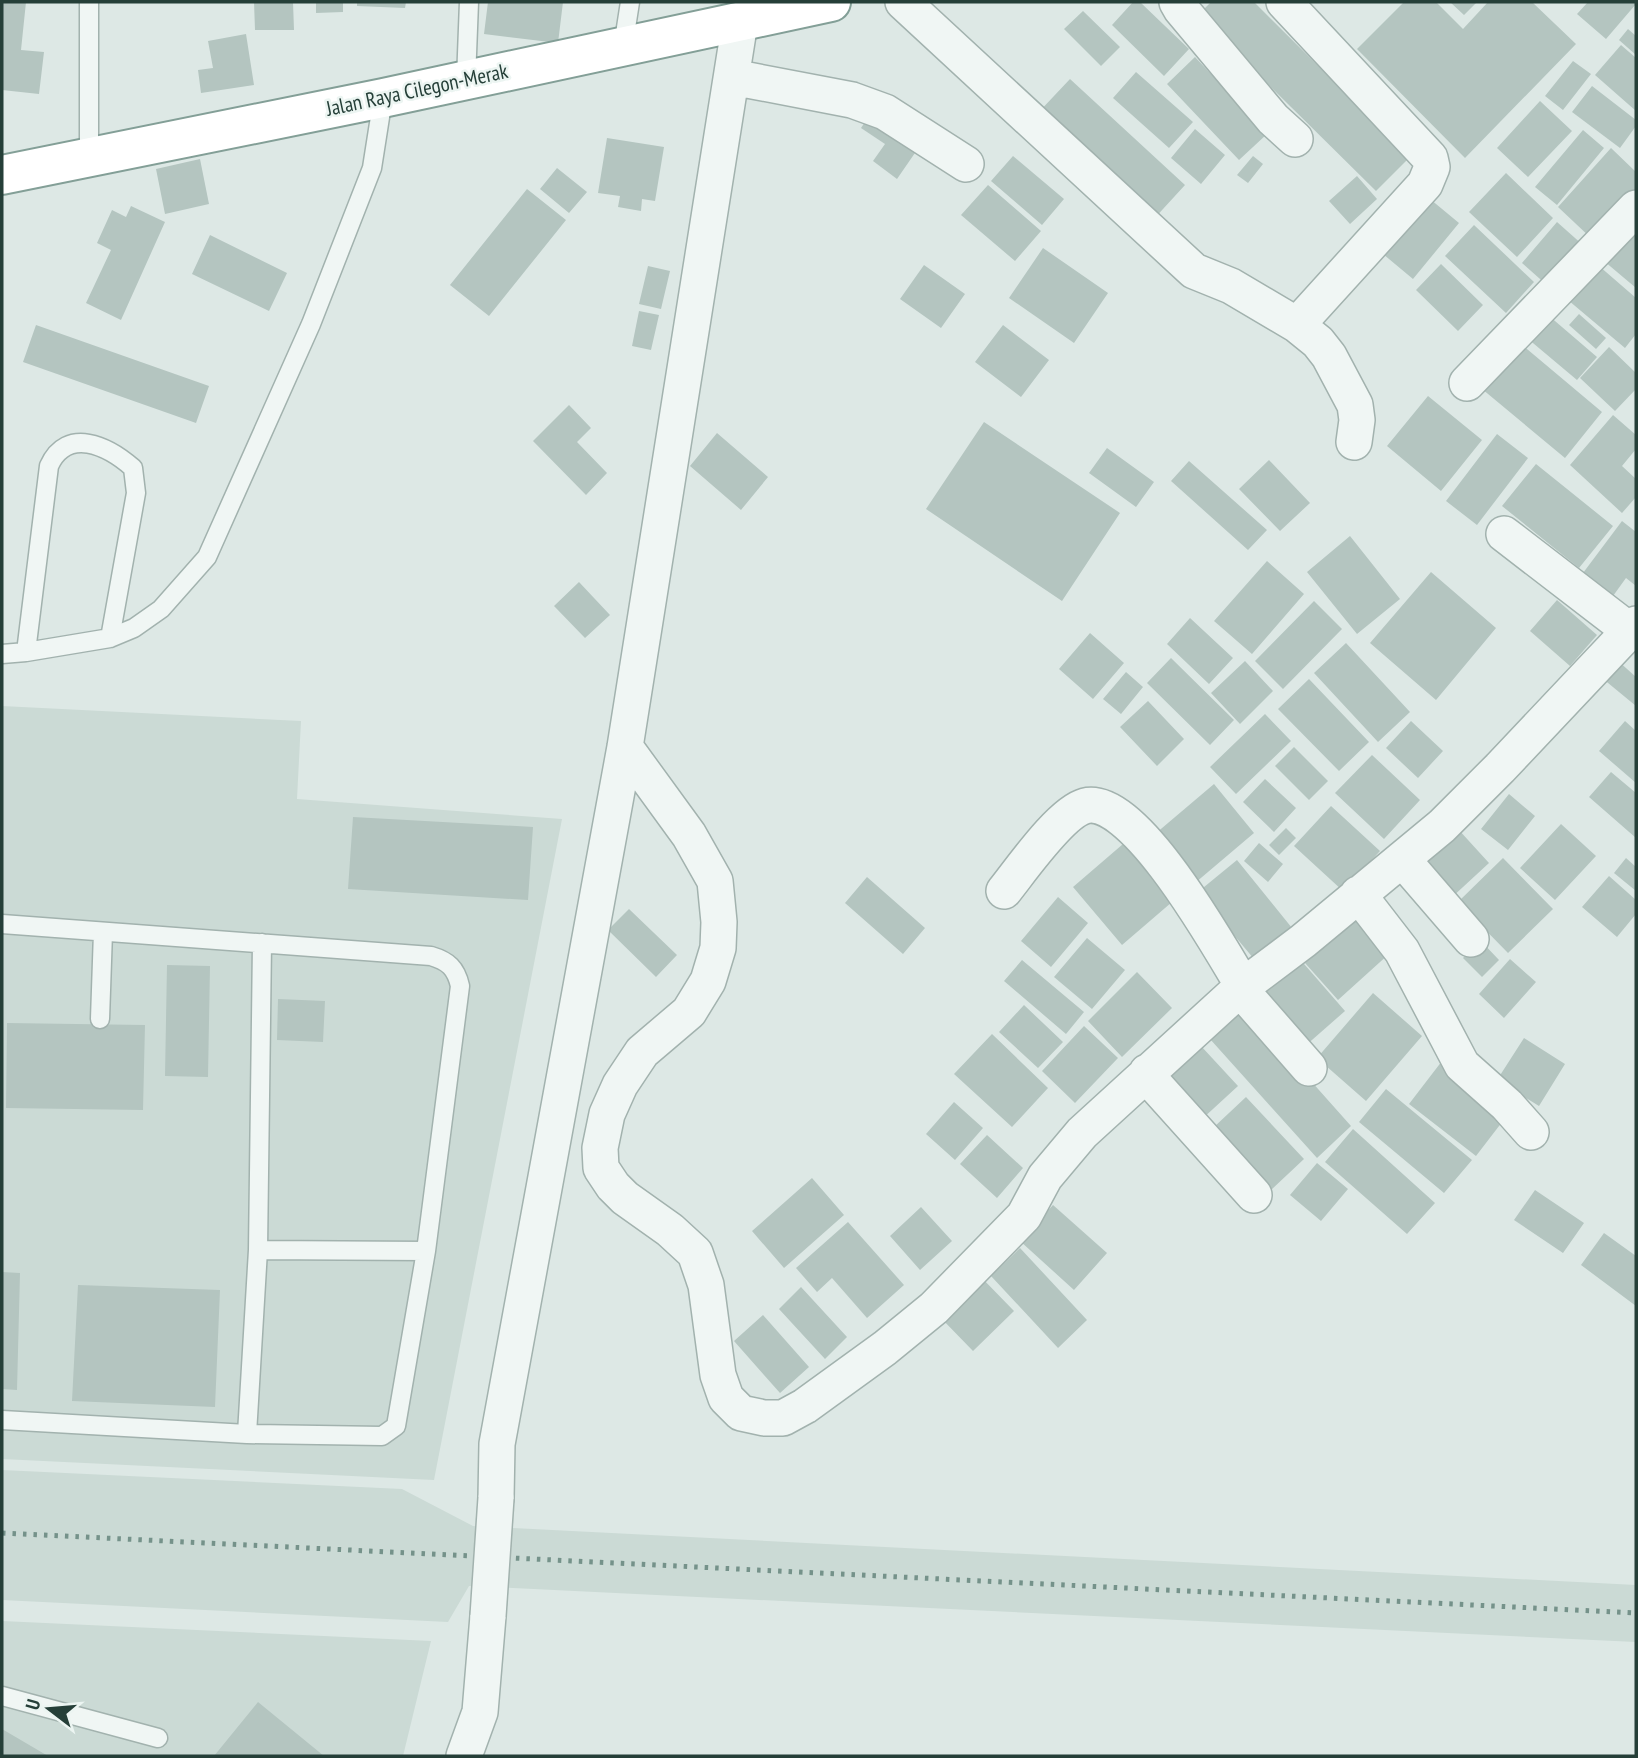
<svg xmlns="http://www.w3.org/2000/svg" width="1638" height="1758" font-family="'PT Sans Narrow',sans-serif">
  <rect width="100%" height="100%" fill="#dde8e5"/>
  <path fill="#cbdad5" d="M2 706 301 721 297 799 562 819 434 1480 2 1459Z
    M2 1470 402 1489 473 1526 1636 1585V1642L469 1586 448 1622 2 1600Z
    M2 1621 431 1641 403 1756H2Z"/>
  <path fill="#b4c5c0" d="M2 2H26L21 50 44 52 39 94 2 90Z
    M254 2H293L294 30H255Z
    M316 2H343V12L316 13Z
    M357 2H406L405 8 357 6Z
    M488 2H563L558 43 484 34Z
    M1133 2H1140L1189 49 1164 76 1112 25Z
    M1211 2H1254L1410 157 1376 191 1198 15Z
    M1404 2H1436L1463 29 1488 2H1532L1576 44 1465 158 1357 49Z
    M1450 2H1477L1464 15Z
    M1588 2H1636V4L1606 39 1577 14Z
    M1083 11 1120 47 1101 66 1064 29Z
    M1628 29 1636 36V55L1619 40Z
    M246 34 254 85 201 93 198 70 213 68 208 41Z
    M1621 45 1636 58V111L1595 75Z
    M1195 57 1267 134 1239 160 1167 84Z
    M1573 61 1591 74 1563 110 1545 96Z
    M1136 72 1193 122 1169 148 1113 98Z
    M1070 79 1185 185 1152 221 1037 114Z
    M1592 86 1636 120V126L1620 148 1572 112Z
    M1540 101 1572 131 1528 177 1497 148Z
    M869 116 917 150 897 179 873 161 885 144 861 128Z
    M1195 129 1225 155 1201 184 1171 158Z
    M1583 130 1604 148 1557 205 1535 187Z
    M607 138 664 147 655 201 642 199 641 211 618 207 620 196 598 193Z
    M1611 148 1636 172V190L1592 239 1558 207Z
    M1013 156 1064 199 1042 225 991 181Z
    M1253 156 1263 164 1248 183 1237 175Z
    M200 159 209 204 165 214 156 169Z
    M557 168 587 192 569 213 540 189Z
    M1506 173 1553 218 1517 257 1469 212Z
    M1357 176 1377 199 1350 224 1329 201Z
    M988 185 1041 231 1015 261 961 215Z
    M527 189 566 220 489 316 450 285Z
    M1430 199 1459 223 1413 279 1383 254Z
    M131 206 165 222 121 320 86 303 111 250 97 243 112 210 126 217Z
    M1557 222 1584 246 1549 287 1522 263Z
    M1474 225 1534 282 1506 313 1445 256Z
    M1636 232V288L1604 261Z
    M210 235 287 273 269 311 192 274Z
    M1043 248 1108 293 1074 343 1009 298Z
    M1591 259 1636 298V334L1625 348 1562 295Z
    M1441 264 1483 305 1458 331 1416 290Z
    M924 265 965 294 941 328 900 299Z
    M648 266 670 271 661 309 639 304Z
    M1541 309 1597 357 1577 380 1521 333Z
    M639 311 659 315 651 350 632 346Z
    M1579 314 1606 338 1596 349 1569 325Z
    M36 325 209 386 196 423 23 362Z
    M1003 325 1049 360 1021 397 975 362Z
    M1514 338 1602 412 1565 458 1476 384Z
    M1609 347 1636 373V389L1615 411 1580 378Z
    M1428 396 1482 440 1441 491 1387 446Z
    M569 405 591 428 577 442 607 473 586 495 533 441Z
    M1613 415 1636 435V449L1622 466 1636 479V497L1622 513 1570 465Z
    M984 422 1120 513 1062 601 926 509Z
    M717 433 768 477 741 510 690 466Z
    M1497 434 1528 458 1477 525 1446 501Z
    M1107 448 1154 482 1136 507 1089 473Z
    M1269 460 1310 503 1280 531 1239 489Z
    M1189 461 1267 530 1248 550 1171 481Z
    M1536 464 1613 526 1579 568 1502 506Z
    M1622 521 1636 532V586L1626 578 1613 596 1583 573Z
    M1350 536 1400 599 1357 634 1307 572Z
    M1267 561 1304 594 1252 654 1214 621Z
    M1431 572 1496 628 1436 700 1370 643Z
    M579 582 610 615 585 638 554 606Z
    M1557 600 1597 635 1570 666 1530 631Z
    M1314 601 1342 629 1283 689 1255 661Z
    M1190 618 1233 658 1209 684 1167 644Z
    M1090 633 1124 663 1093 699 1059 669Z
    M1346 643 1410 712 1378 742 1314 673Z
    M1171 658 1234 720 1210 745 1147 683Z
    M1617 660 1636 677V706L1602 678Z
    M1245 661 1273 691 1240 724 1211 693Z
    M1126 672 1143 687 1121 714 1103 699Z
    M1309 679 1369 742 1339 771 1278 709Z
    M1148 701 1184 739 1157 766 1120 727Z
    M1265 714 1291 741 1236 794 1210 767Z
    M1411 721 1443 751 1418 778 1386 748Z
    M1625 721 1636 731V783L1599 751Z
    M1294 747 1328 781 1309 800 1275 766Z
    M1372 755 1420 800 1384 839 1335 793Z
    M1611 772 1636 793V838L1589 797Z
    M1265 779 1296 808 1274 832 1243 802Z
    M1214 784 1254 833 1195 883 1155 834Z
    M1509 794 1535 816 1508 850 1481 829Z
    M1331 806 1380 851 1343 891 1294 846Z
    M353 817 533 827 528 900 348 889Z
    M1561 824 1596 856 1555 900 1520 868Z
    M1286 828 1296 838 1279 855 1269 845Z
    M1458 829 1489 863 1450 899 1419 865Z
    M1130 838 1179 896 1122 945 1073 887Z
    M1259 843 1283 864 1268 882 1244 861Z
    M1503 858 1553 909 1508 953 1458 902Z
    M1626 858 1636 867V891L1614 873Z
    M1237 860 1292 928 1254 959 1198 892Z
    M1609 876 1636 900V914L1617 937 1582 907Z
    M867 877 925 928 903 954 845 903Z
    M1058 897 1088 923 1051 967 1021 941Z
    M629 909 677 955 656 977 608 930Z
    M1357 916 1390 953 1338 1000 1305 963Z
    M1087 938 1125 970 1092 1009 1054 977Z
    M1480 940 1499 960 1482 977 1463 958Z
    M1298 957 1345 1011 1304 1047 1257 994Z
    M1510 959 1536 982 1504 1018 1479 994Z
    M1022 960 1084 1012 1066 1034 1004 981Z
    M167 965 210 966 208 1077 165 1076Z
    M1137 972 1172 1008 1122 1057 1088 1021Z
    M1373 993 1422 1036 1366 1101 1317 1058Z
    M278 999 325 1001 323 1042 277 1040Z
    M1024 1005 1063 1042 1038 1068 999 1032Z
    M1245 1007 1351 1126 1317 1158 1210 1039Z
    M7 1023 145 1025 143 1110 6 1108Z
    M1084 1026 1118 1058 1075 1103 1042 1071Z
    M992 1034 1048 1088 1012 1127 954 1074Z
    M1524 1038 1565 1064 1539 1106 1497 1080Z
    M1201 1046 1238 1086 1201 1120 1164 1081Z
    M1442 1061 1509 1113 1476 1156 1409 1104Z
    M1386 1089 1472 1160 1444 1193 1359 1122Z
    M1246 1097 1304 1159 1271 1190 1213 1128Z
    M954 1102 983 1128 955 1160 926 1134Z
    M1353 1129 1435 1203 1407 1234 1325 1162Z
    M987 1135 1023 1168 997 1198 960 1164Z
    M1317 1163 1348 1189 1321 1221 1290 1195Z
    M812 1178 844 1215 784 1268 752 1231Z
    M1535 1190 1584 1223 1563 1253 1514 1220Z
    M1053 1205 1107 1253 1074 1290 1020 1241Z
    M921 1207 952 1241 920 1270 890 1236Z
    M848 1222 904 1285 867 1318 832 1278 817 1292 796 1268Z
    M1604 1233 1636 1256V1306L1581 1265Z
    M1020 1248 1087 1320 1058 1348 991 1276Z
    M2 1272 20 1273 17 1390 2 1389Z
    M979 1275 1014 1311 973 1351 939 1316Z
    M78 1285 220 1290 215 1407 72 1401Z
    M801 1287 847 1337 825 1359 779 1309Z
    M763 1315 809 1367 780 1393 734 1341Z
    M258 1702 324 1756H214Z
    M2 1729 48 1756H2Z"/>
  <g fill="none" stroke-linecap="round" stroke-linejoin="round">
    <g stroke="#a2b2ae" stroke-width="21">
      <path id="service" d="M623 47 630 2
        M466 80 469 2
        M89 157V2
        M26 652 49 466C67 426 108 446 133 468L136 493 110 638
        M2 654 26 652 110 638 134 628 161 609 207 557 311 324 372 168 383 98
        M2 924 431 956C448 961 456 968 460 986L426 1251 396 1426 382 1436 247 1434 2 1420
        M100 1019 103 932
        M258 1250 426 1251
        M247 1434 258 1250 262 943
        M2 1696 158 1738"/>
    </g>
    <g stroke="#a2b2ae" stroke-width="38">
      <path id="minor" d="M903 2 1194 271 1231 286 1297 325 1318 342 1329 356 1355 405 1357 420 1354 442
        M1177 2 1181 9 1273 119 1295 139
        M1284 2 1430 158 1432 167 1425 184 1297 325
        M732 77 852 100 885 112 966 164
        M1467 383 1636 208
        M1504 534 1630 631
        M625 747 689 835 715 881 719 922 718 948 708 981 689 1012 642 1052 620 1085 607 1114 600 1148 601 1168 613 1186 625 1198 670 1230 695 1253 706 1285 718 1375 726 1398 741 1413 764 1418H783L805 1406 885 1348 934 1308 1024 1216 1045 1177 1082 1133 1243 986 1303 941 1442 826 1500 768 1636 624
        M1402 859 1471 939
        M1004 891C1021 870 1060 813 1085 806 1134 793 1220 948 1243 986
        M1358 894 1402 951 1462 1065 1507 1105 1531 1132
        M1240 989 1309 1068
        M1147 1072 1156 1086 1254 1195
        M496 1498 497 1444 625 747 740 22
        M464 1756 480 1712 488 1616"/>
    </g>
    <g stroke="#839f97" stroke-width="42">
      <path id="trunk" d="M2 175 383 98 831 2"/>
    </g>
    <use href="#service" stroke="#f0f6f4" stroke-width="18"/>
    <use href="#minor" stroke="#f0f6f4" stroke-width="35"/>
    <use href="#trunk" stroke="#fff" stroke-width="38"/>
    <path stroke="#75928a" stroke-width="5" stroke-dasharray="3.5 7" stroke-linecap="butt" d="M2 1533 1636 1613"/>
    <g stroke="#a2b2ae" stroke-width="38" stroke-linecap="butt">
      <path id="minor-bridge" d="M488 1616 496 1498"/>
    </g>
    <use href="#minor-bridge" stroke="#f0f6f4" stroke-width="35"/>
  </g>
  <g text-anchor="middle" stroke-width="5" stroke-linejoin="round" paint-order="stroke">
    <g font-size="21" fill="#253f38" stroke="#ecf5f2">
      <text transform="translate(417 90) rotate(-12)" y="7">Jalan Raya Cilegon-Merak</text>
    </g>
  </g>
  <rect width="1638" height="1758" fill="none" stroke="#253f38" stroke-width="7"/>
  <g transform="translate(49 1709) rotate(286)" stroke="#ecf5f2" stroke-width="5" paint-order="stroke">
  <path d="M0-5L12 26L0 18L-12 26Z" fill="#253f38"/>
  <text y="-10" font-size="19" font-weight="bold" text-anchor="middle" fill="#253f38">U</text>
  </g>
</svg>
